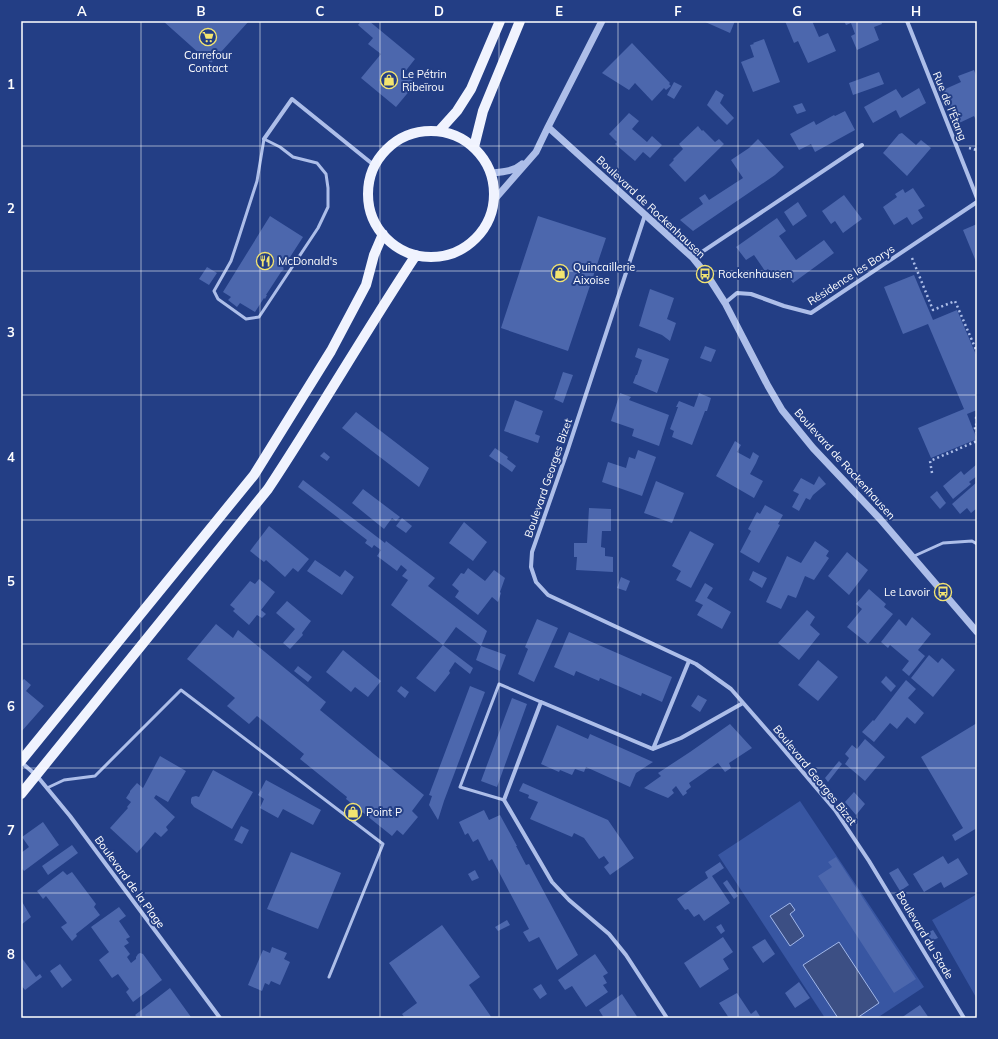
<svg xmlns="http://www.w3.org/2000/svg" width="998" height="1039" font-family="Mulish,sans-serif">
  <rect width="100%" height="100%" fill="#233e85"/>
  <path fill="#3856a2" d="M800 801 924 987 877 1018H825L718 855Z
    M977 894V999L932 920Z"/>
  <path fill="#3c4f84" stroke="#a1b7ea" d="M790 903 795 910 790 914 804 936 790 946 770 916Z
    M839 942 879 1003 857 1018H838L803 965Z"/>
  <path fill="#4c67ad" d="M163 21H249L211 63 205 58 203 61 197 56 200 54Z
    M361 21H369L415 59 404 73 416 83 396 107 361 78 381 54 368 44 373 38 358 25Z
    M703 21H735L730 33Z
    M785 21H812L819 37 828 33 836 51 808 63 798 41 794 43Z
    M844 21H881L882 24 874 27 879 40 857 50 851 36 855 34 851 23 846 25Z
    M764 39 780 82 753 92 741 62 754 57 750 45 754 44 753 43Z
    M632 43 670 83 669 84 671 86 666 90 664 88 652 101 635 83 629 90 602 73Z
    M974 70 977 78V122L974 116 957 124 943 90 961 82 958 76Z
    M879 72 884 84 853 95 849 83Z
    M674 82 682 86 674 99 667 95Z
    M919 88 926 103 900 118 896 110 873 123 864 107 896 89 902 98Z
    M716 90 724 95 720 103 734 118 727 125 707 105Z
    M802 103 806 111 797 114 793 106Z
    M845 111 855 130 815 152 811 144 799 150 790 134 814 121 816 125 834 115 835 116Z
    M629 113 639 121 632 129 647 142 652 136 662 145 650 158 643 152 635 161 615 144 617 142 609 134Z
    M698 126 702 131 703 130 715 142 719 139 724 144 685 182 669 165 674 160 673 159 683 149 679 144Z
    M902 133 916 145 921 140 931 148 907 176 883 153 899 134Z
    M758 139 784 167 775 175 693 231 680 220 703 204 699 198 705 194 709 200 743 178 731 160 749 148Z
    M913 188 925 206 918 210 923 218 912 225 907 217 894 225 883 207 897 197 895 194 903 189 905 193Z
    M844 195 862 219 843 233 835 221 831 224 822 211Z
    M798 202 807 216 793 226 784 212Z
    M270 216 303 237 283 268 284 269 281 272 266 295H267L265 299 264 298 255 312 240 303 237 307 228 300 231 297 223 292Z
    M538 216 606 238 568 351 501 328Z
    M777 218 786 231 779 236 796 260 824 240 834 253 793 283 787 275 780 280 772 274 768 269 765 271 754 255 746 260 736 247Z
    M977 224V264L963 230Z
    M207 267 217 273 209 285 199 279Z
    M914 275 933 320 957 310 977 357V410L967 414 977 439 931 458 918 428 964 409 928 324 903 334 884 287Z
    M650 289 674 298 667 319 676 323 670 341 662 335 639 326Z
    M705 346 716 350 711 362 700 358Z
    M638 348 669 359 657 393 633 383 636 375H637L642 360 635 357Z
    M563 372 573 375 563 403 554 399Z
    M620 393 631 397 629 400 669 415 659 446 632 436 634 429 611 421Z
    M699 393 711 398 707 411H705L692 445 672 437 674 431 670 429 678 407H676L679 401 694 407Z
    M515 400 543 411 535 434 540 436 538 443 504 431Z
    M356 412 429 468 419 487 342 428Z
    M735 441 741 445 737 452 750 459 753 452 759 456 756 463 750 474 763 481 754 498 716 476Z
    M495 448 508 457 507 459 516 466 512 472 489 456Z
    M638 450 656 457 642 496 602 482 608 462 626 468 629 457 635 459Z
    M324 452 330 457 327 461 320 456Z
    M977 464V476L969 482 971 484 953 499 943 486 961 471 964 475Z
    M819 476 826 484 813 495 810 500 806 498 799 511 792 507 799 494 793 491 801 478 814 485Z
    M303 480 385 543 386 541 435 578 428 586 487 631 481 646 456 627 443 645 391 605 408 580 402 576 407 570 401 565 397 571 377 556 381 550 374 545 372 548 365 543 367 540 298 487Z
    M656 481 684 493 672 523 644 513Z
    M977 482V508L971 513 967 508 960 514 952 504Z
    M363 489 400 517 396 521 392 518 384 529 352 503Z
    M937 491 946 503 940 509 930 497Z
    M765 505 783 515 778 524 780 525 759 563 740 552 751 531 748 529 757 512 760 514Z
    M589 508 611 509V531H602L601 547 605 548V556L613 557V572L576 570 577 557H574V543H587Z
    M402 518 412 526 406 533 396 526Z
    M464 522 487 542 473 561 449 543Z
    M269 526 309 559 298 572 293 568 285 577 266 560 264 562 250 551Z
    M690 531 714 544 691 588 676 580 681 571 672 566Z
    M815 541 829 551 826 556 829 558 814 580 805 576 796 598 788 595 781 609 766 602 787 556 801 563Z
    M847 552 868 570 849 595 828 576Z
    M315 560 340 577 345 570 354 577 342 595 307 571Z
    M468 568 485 581 494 570 505 578 500 592 501 593 498 602 492 597 478 615 455 597 459 591 452 585 461 573 464 574Z
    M753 571 767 578 762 588 749 580Z
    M621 577 630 581 626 591 617 588Z
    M259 579 275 592 261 610 266 614 262 618 257 615 249 625 233 611 235 609 230 605 250 581 255 584Z
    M705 583 713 588 707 598 731 612 722 629 697 615 703 605 695 601Z
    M869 589 886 604 884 607 893 614 868 644 847 627 862 609 856 604Z
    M287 601 311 621 302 633 303 635 290 649 283 643 295 629 276 613Z
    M807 610 815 617 810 625 820 634 799 660 778 643Z
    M912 617 931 634 918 650 925 656 909 676 902 670 909 661 890 645 888 648 881 642 899 619 906 626Z
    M537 619 558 628 534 682 518 674 528 649 525 647Z
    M216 624 233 638 238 630 326 702 320 710 424 795 412 811 418 817 403 835 397 830 392 836 346 799 347 797 300 759 304 754 257 716 249 724 227 706 235 698 187 659Z
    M569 632 672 677 662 702 642 693 641 696 600 678 599 681 576 671 574 676 554 667Z
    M443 645 473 668 470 674 455 662 449 671 450 673 435 692 416 678Z
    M481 646 506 655 500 671 476 660Z
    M343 650 381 681 368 697 355 687 351 692 326 672Z
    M929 655 938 663 942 658 955 670 933 697 911 678Z
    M818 660 838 677 818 701 798 685Z
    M298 666 312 677 308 682 294 671Z
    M886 676 896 686 891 692 881 682Z
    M24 679 31 685 26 691 44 706 21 732V682Z
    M906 680 916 689 908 698 924 713 915 724 907 717 897 729 890 723 874 742 862 732 873 720 874 721 898 690Z
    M401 686 409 692 405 698 397 691Z
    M470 686 485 692 444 801 438 820 429 805 432 796 429 795Z
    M698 695 707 700 700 712 691 706Z
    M512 698 527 704 497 787 481 781Z
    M977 723V828L955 841 952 835 963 828 921 757Z
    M730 724 752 748 729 763 731 768 725 772 718 763 689 783 691 787 686 791 687 793 683 796 676 786 672 790 674 793 668 798 644 788 661 776 658 773 690 752Z
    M557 725 588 739 590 734 653 762 636 773 630 787 586 767 584 772 575 769 572 775 560 770 559 772 541 764Z
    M865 739 885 757 865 781 845 764 849 758 845 754 852 745 857 749Z
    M160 756 186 771 168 802 156 795 154 798 175 817 166 827 168 830 161 837 155 832 137 853 110 828 128 808 127 807 131 802 126 798 130 792V791L137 783 143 788Z
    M839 761 842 764 828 782 825 778Z
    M213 770 253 792 232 829 194 807 191 803V799L192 797 196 796 199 797Z
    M266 780 321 810 313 825 283 809 278 818 260 808 264 799 258 795Z
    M523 783 608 820 634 858 610 875 604 867 609 863 604 856 599 859 584 838 574 833 572 837 530 819 538 802 528 798 529 795 519 791Z
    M854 792 865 804 856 815 845 802Z
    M484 810 489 820 500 815 517 846H516L526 865 529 864 578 955 557 970 539 937 529 942 523 932 529 929 492 859 489 861 478 839 473 842 468 833 465 835 459 822Z
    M43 822 59 845 24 871 21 867V853L29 847 22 837Z
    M241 826 249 830 242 844 234 840Z
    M72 845 78 853 48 875 42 866Z
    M291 852 341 873 318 929 267 909Z
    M943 856 948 864 958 858 968 874 944 888 941 882 924 892 913 874Z
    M836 857 916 979 894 993 818 876 832 867 828 862Z
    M720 862 724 868 712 876 730 903 704 921 699 914 694 917 688 909 685 910 677 899 708 878 705 872Z
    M898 868 909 885 900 891 889 873Z
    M475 870 479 878 472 881 468 874Z
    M63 871 67 875 72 872 96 904 94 907 100 915 76 934 77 936 72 941 61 927 67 923 46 896 43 899 37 891Z
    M727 880 738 896 734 899 723 883Z
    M21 900 31 917 21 925Z
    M119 907 126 916 119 921 130 937 126 939 129 943 124 946 130 954 127 957 131 963 136 959V957L138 954 140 953 143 954 162 980 133 1002 126 992 129 989 118 974 112 978 99 960 109 952 91 927Z
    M507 920 510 925 498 931 495 927Z
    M721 924 725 931 721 934 716 927Z
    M442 925 480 977 469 985 492 1018H405L402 1014 417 1003 389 963Z
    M933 930 938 938 931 941 927 933Z
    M723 937 733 952 723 959 729 969 700 988 684 963Z
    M765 939 775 954 763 963 752 947Z
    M272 947 287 953 284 959 290 962 280 985 271 981 269 985 265 983 262 991 248 985 263 950 270 953Z
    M595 954 608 973 603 976 607 983 603 985 608 992 586 1007 572 986 565 990 558 980Z
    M21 957 36 977 40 974 42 977 25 990 21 985Z
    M60 964 72 980 62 988 50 971Z
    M799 982 810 998 795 1008 785 993Z
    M541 984 547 994 540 999 533 989Z
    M170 988 191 1017 190 1018H138L135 1015Z
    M737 993 751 1014 756 1010 761 1018H729L719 1003Z
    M622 994 638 1018H604L599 1010Z
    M920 1005 929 1018H901Z"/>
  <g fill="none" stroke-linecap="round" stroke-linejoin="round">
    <path stroke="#adbee9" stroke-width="2.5" stroke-dasharray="2 3" stroke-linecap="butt" d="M969 148 977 150
      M912 258 933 310 955 301 977 352
      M977 417 976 418 977 420
      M977 424 974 426 977 433
      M932 473 930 461 977 441"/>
    <path stroke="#adbee9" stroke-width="3" d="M264 139 280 147 293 157 317 163 326 174 328 188V207L318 228 259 317 246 319 218 299 214 291 231 261 238 240 257 181Z
      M912 557 943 543 972 541 977 544
      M47 788 64 780 95 776 181 690 383 844 329 977
      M504 800 460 787 499 684 541 702"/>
    <path stroke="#adbee9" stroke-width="4" d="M907 21 977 198
      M264 139 292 99 375 166
      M645 215 567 452 532 552 531 567 536 582 548 595 696 664 731 689 779 744 835 810 869 861 964 1018
      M693 258 862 145
      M725 303 737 293 751 294 784 306 811 313 977 202
      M653 749 689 661
      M21 762 37 776 70 816 220 1018
      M667 1018 626 955 609 934 569 900 552 882 504 800 541 702 653 749 681 738 743 703"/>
    <path stroke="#adbee9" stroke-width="7" d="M548 127 693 258 709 278 725 303 768 386 782 410 813 448 880 519 977 632
      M491 173C502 172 513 172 522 164
      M494 200 536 152 548 127 602 21"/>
    <path stroke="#f0f3fe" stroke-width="10" d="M439 131 457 111 471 89 500 21
      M368 194a63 63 0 1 1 126 0a63 63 0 1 1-126 0Z
      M474 147 483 111 520 21
      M21 761 254 475 331 351 366 285 374 255 383 234
      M21 794 268 489C319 412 365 332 416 255"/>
  </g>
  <path fill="none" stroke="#fff" stroke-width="1" stroke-opacity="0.55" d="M141 21V1018M260 21V1018M380 21V1018M499 21V1018M618 21V1018M738 21V1018M857 21V1018M21 146H977M21 271H977M21 395H977M21 520H977M21 644H977M21 768H977M21 893H977"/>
  <defs>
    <g id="supermarket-ring" transform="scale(0.9)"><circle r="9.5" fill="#233e85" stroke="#f3e470" stroke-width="1.5"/><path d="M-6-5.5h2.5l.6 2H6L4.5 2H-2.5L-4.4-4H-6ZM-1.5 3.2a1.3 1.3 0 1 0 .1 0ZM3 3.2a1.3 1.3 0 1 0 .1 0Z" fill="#f3e470"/></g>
    <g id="shop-ring" transform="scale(0.9)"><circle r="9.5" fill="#233e85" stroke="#f3e470" stroke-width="1.5"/><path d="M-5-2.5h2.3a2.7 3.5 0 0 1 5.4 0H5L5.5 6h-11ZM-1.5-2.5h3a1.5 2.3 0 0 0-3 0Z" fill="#f3e470"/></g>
    <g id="restaurant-ring" transform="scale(0.9)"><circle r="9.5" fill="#233e85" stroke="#f3e470" stroke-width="1.5"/><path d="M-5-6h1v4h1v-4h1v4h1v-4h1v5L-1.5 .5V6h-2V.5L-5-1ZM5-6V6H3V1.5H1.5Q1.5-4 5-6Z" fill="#f3e470"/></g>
    <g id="bus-ring" transform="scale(0.9)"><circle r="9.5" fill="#233e85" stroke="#f3e470" stroke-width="1.5"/><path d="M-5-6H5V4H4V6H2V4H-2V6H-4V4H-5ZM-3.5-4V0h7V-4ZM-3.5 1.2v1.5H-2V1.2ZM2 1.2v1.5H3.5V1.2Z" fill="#f3e470"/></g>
  </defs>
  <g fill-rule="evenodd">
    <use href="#supermarket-ring" x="208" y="37"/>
    <use href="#shop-ring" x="389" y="80"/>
    <use href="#restaurant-ring" x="265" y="261"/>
    <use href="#shop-ring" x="560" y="273"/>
    <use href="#bus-ring" x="705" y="274"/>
    <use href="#bus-ring" x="943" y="592"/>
    <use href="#shop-ring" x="353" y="812"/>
  </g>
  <g text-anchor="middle" stroke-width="4" stroke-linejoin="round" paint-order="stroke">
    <g font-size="11" fill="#fff" stroke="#233e85" text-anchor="start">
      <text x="208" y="59" text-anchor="middle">Carrefour<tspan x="208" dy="13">Contact</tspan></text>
      <text x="402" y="78">Le Pétrin<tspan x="402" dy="13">Ribeïrou</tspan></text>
      <text x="278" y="265">McDonald's</text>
      <text x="573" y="271">Quincaillerie<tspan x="573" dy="13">Aixoise</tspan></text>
      <text x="718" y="278">Rockenhausen</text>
      <text x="930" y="596" text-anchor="end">Le Lavoir</text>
      <text x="366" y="816">Point P</text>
    </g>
    <g font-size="11" fill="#fff" stroke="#233e85">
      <text transform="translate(950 106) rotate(68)" y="4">Rue de l'Étang</text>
      <text transform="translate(651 207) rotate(43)" y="4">Boulevard de Rockenhausen</text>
      <text transform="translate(851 275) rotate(-33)" y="4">Résidence les Borys</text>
      <text transform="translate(845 464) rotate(48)" y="4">Boulevard de Rockenhausen</text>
      <text transform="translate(548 478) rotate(-71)" y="4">Boulevard Georges Bizet</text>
      <text transform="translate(815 775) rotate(51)" y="4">Boulevard Georges Bizet</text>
      <text transform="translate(130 882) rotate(54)" y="4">Boulevard de la Plage</text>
      <text transform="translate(925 935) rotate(59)" y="4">Boulevard du Stade</text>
    </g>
  </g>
  <rect width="998" height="1039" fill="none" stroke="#233e85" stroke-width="44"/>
  <rect x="22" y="22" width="954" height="995" fill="none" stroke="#fff" stroke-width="1.5"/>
  <g font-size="13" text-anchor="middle" font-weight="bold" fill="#fff">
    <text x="82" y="16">A</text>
    <text x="201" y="16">B</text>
    <text x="320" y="16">C</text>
    <text x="439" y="16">D</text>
    <text x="559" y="16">E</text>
    <text x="678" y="16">F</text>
    <text x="797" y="16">G</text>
    <text x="916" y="16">H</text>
    <text x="11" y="89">1</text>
    <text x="11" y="213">2</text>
    <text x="11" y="337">3</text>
    <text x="11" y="462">4</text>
    <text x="11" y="586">5</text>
    <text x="11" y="711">6</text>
    <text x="11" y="835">7</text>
    <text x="11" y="959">8</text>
  </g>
</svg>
